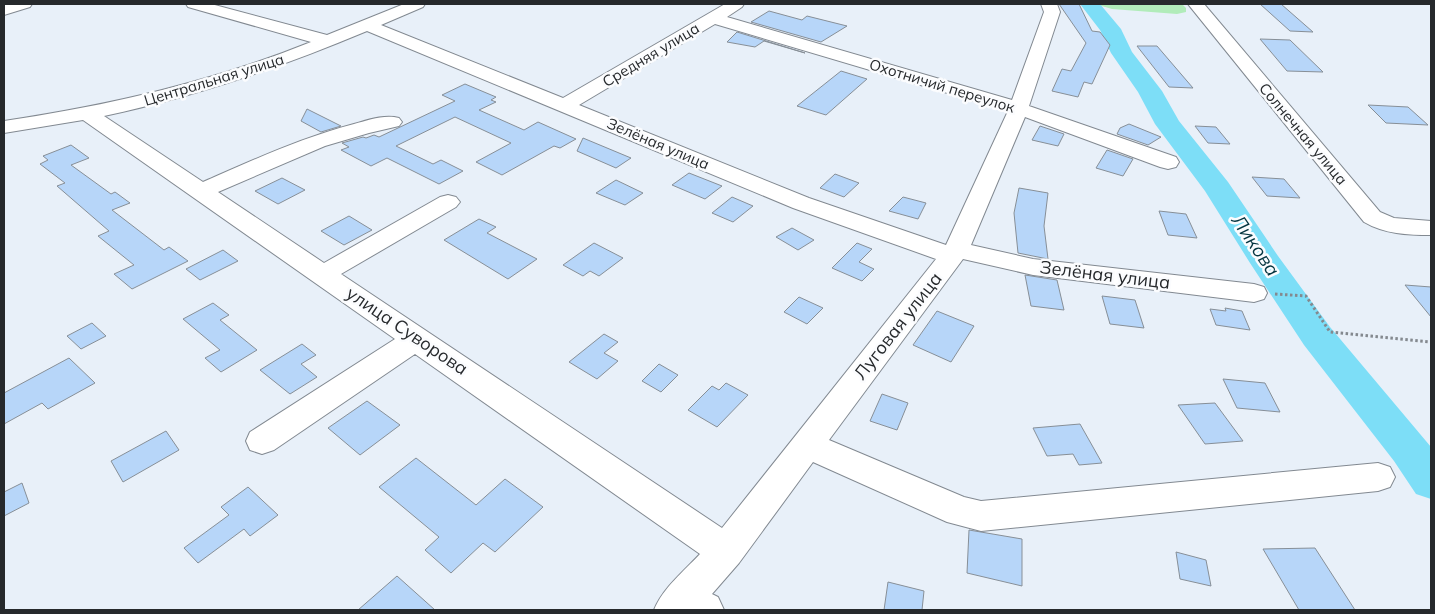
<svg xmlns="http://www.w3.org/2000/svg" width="1435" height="614" font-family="Mulish,sans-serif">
  <rect width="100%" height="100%" fill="#e8f0f9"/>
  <path fill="#b1ecba" d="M1095 4H1182L1186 8V12L1177 14 1112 9Z"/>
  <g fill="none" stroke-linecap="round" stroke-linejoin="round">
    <path fill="#7ddef7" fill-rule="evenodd" d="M1080 4H1100L1121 29 1132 52 1162 91 1179 121 1228 182 1278 256 1330 327 1431 447V499L1416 494 1394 461 1304 345 1250 263 1205 191 1155 124 1138 92 1111 53 1100 30Z"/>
  </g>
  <path fill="#b7d6f9" stroke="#878f97" d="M1059 4H1079L1092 31 1100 32 1110 45 1092 84 1084 82 1078 97 1052 91 1062 69 1071 71 1086 43Z
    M1260 4H1281L1313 32 1290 31Z
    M769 11 802 20 807 16 847 26 821 42 751 22Z
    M737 32 805 53 764 41 755 47 727 42Z
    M1260 39 1290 40 1323 72 1287 71Z
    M1137 46H1157L1193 88 1169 87Z
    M841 71 867 79 826 115 797 106Z
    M465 84 496 97 491 100 496 102 479 110 524 130 538 122 576 139 560 148 554 146 502 175 476 162 511 143 455 117 396 146 433 164 441 160 463 171 439 184 387 158 371 166 341 150 349 147 342 143 363 137 366 138 374 135 379 137 455 101 442 95Z
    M1368 105 1408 107 1428 125 1386 123Z
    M307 109 341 126 321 132 301 121Z
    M1129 124 1161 137 1148 145 1117 134 1120 128Z
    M1040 126 1064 134 1058 146 1032 140Z
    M1195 126 1216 127 1230 144 1208 143Z
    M583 138 631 158 616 168 577 151Z
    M71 145 89 158 71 165 111 194 115 192 130 203 112 210 164 250 169 247 188 261 132 289 114 274 134 265 98 236 109 231 57 186 65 183 40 164 48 160 43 156Z
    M1107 150 1133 159 1123 176 1096 168Z
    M689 173 722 186 705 199 672 185Z
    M835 174 859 183 844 197 820 188Z
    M1252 177 1284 179 1300 198 1267 196Z
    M282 178 305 190 278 204 255 191Z
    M616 180 643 193 625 205 596 193Z
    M1019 188 1048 193 1044 226 1048 259 1018 253 1014 213Z
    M732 197 753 206 733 222 712 213Z
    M903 197 926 203 918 219 889 211Z
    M1159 211 1186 214 1197 238 1168 235Z
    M349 216 372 230 344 245 321 231Z
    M479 219 496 227 487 233 537 259 508 279 444 240Z
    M792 228 814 240 798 250 776 237Z
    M594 243 623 258 599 276 590 271 583 276 563 265Z
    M857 243 872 249 859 262 874 269 862 281 832 268Z
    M223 250 238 261 200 280 186 269Z
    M1025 275 1057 280 1064 310 1031 306Z
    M1405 285 1431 287V317Z
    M1102 296 1135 300 1144 328 1110 324Z
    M799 297 823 308 807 324 784 312Z
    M213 303 229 315 220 320 257 350 221 372 205 358 220 350 183 319Z
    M1225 308 1242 311 1250 330 1216 325 1210 309 1226 311Z
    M937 311 974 326 951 362 913 345Z
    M92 323 106 336 81 349 67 336Z
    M604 334 618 342 604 353 618 361 597 379 569 362Z
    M302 344 316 355 301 364 317 377 290 394 260 370Z
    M69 358 95 383 48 409 42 403 4 424V393Z
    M659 364 678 375 661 392 642 381Z
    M1223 379 1265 383 1280 412 1237 408Z
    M726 383 748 395 717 427 688 410 712 386 719 390Z
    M882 394 908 403 897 430 870 421Z
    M367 401 400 425 360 455 328 428Z
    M1215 403 1243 441 1205 444 1178 405Z
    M1080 424 1102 463 1079 465 1073 454 1047 456 1033 428Z
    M166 431 179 450 123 482 111 461Z
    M416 458 476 505 505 479 543 507 495 552 483 543 451 573 425 550 439 537 379 487Z
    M22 483 29 503 4 516V492Z
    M248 487 278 515 250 536 244 529 198 563 184 548 229 515 221 507Z
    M969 530 1022 539V586L967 573Z
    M1315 548 1355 610H1299L1263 549Z
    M1176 552 1206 560 1211 586 1180 579Z
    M397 576 435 610H358Z
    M888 582 924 591 922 610H884Z"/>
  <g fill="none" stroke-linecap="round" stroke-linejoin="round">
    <g stroke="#828991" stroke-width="2">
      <path id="minor" d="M8 4H32L30 7 4 15V5Z
        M186 4H211L327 35 404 4H425L423 7 381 25 563 98 725 4H744L742 7 727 17 1012 100 1044 12 1041 4H1057L1060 12 1029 106 1176 157 1179 162 1176 167 1168 169 1160 167 1025 117 971 245 1033 259 1254 284 1264 287 1267 293 1264 299 1254 302 1033 275 963 259 829 440 964 497 981 501 1378 463 1390 467 1395 477 1390 487 1378 491 981 531 947 522 813 462 739 563 712 594 718 597 724 610H654C663 588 684 571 700 554L415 354 274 450 262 454 250 450 246 441 250 432 395 339 83 120 4 133V121C110 105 212 82 311 42L188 7ZM715 24 1008 111 946 245 809 198 579 105ZM367 31 793 208 936 259 722 528 341 274 456 207 460 202 456 197 448 195 440 197 324 263 218 192 325 146 369 133 399 126 402 122 399 118C385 114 368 120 354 124 301 138 253 160 203 182L104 116C195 97 281 67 367 31Z
        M1188 4H1204L1380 212 1394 218 1431 221V235C1408 235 1384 234 1364 222Z"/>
    </g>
    <path stroke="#84898f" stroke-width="3" stroke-dasharray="2.5 2.5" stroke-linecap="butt" d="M1275 294 1306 296 1330 332 1431 342"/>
    <use href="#minor" fill="#fff" fill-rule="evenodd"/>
  </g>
  <g text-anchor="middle" stroke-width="5" stroke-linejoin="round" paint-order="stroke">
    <g font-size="15" fill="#26292c" stroke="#fbfcfe">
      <text transform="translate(651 55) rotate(-31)" y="5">Средняя улица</text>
      <text transform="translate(214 80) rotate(-17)" y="5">Центральная улица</text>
      <text transform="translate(942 86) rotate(17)" y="5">Охотничий переулок</text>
      <text transform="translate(1303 134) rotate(50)" y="5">Солнечная улица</text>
      <text transform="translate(658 144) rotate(23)" y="5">Зелёная улица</text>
    </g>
    <g font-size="18" fill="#26292c" stroke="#fbfcfe">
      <text transform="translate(1105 275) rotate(7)" y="6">Зелёная улица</text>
      <text transform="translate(898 326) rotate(-52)" y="6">Луговая улица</text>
      <text transform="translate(407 331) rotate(34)" y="6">улица Суворова</text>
    </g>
    <g font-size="19" font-style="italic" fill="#053540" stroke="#fbfcfe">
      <text transform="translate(1256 245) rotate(56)" y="7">Ликова</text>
    </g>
  </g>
  <rect width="1435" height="614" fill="none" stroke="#26292c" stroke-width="10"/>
</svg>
